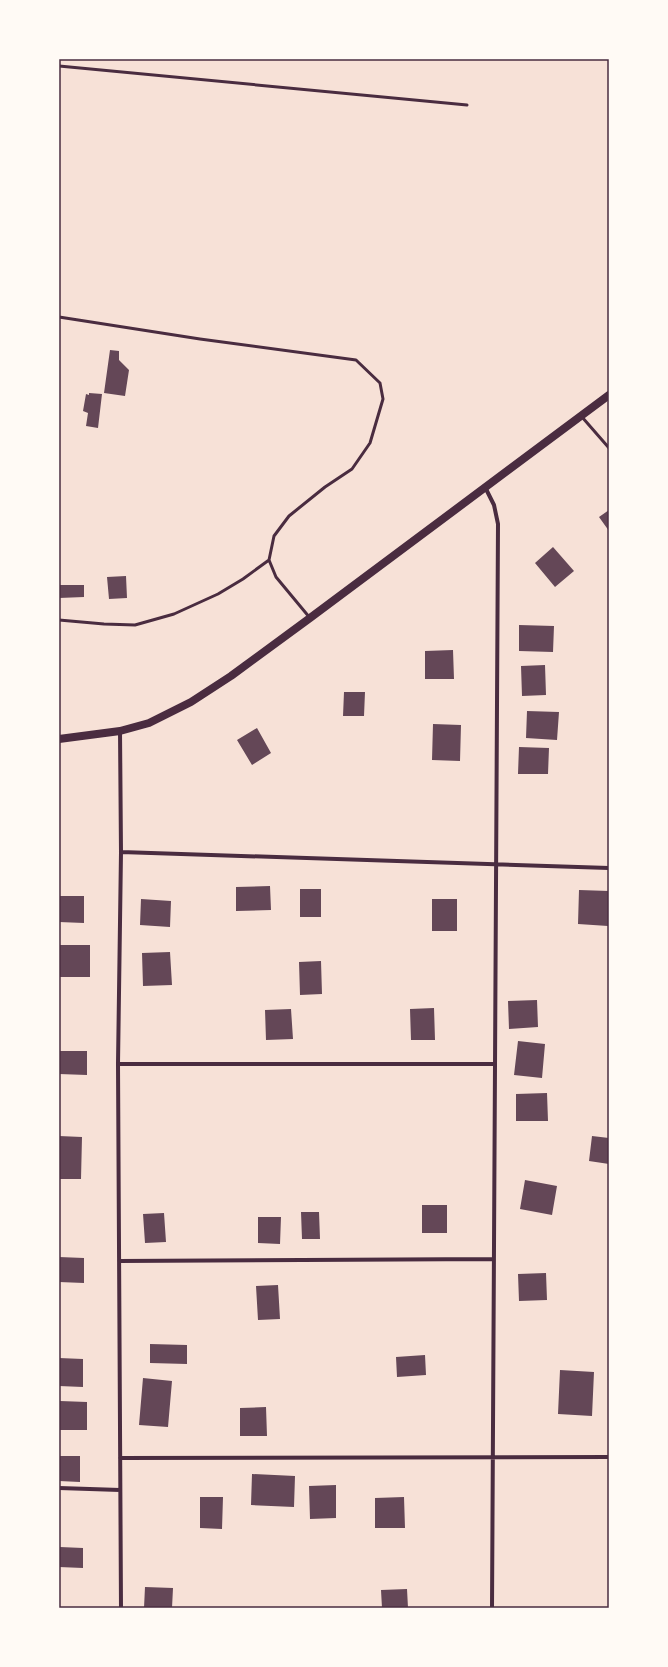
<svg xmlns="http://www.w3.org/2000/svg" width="668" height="1667" font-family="'PT Sans Narrow',sans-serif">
  <rect width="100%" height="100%" fill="#f7e1d7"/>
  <path fill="#644757" d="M110 350 119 351V360L129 370 125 396 104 393Z
    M89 393 102 394 98 428 86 426 88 413 83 411 86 394 89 395Z
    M609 510V531L599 517Z
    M553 547 574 571 555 587 535 563Z
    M126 576 127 598 109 599 107 577Z
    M59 585H84V597L59 598Z
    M519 625 554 626 553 652 519 651Z
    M453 650 454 679H425V651Z
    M545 665 546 695 522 696 521 666Z
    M344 692H365L364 716H343Z
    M527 711 559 712 557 740 526 738Z
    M433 724 461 725 460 761 432 760Z
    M257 728 271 753 252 765 237 740Z
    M519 747 549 748 548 774H518Z
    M270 886 271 910 236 911V887Z
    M300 889H321V917H300Z
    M579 890 609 891 608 926 578 924Z
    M59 896H84V923L59 922Z
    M141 899 171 901 170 927 140 925Z
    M432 899H457V931H432Z
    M59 945H90V977H59Z
    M170 952 172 985 143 986 142 953Z
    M321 961 322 994 300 995 299 962Z
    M537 1000 538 1027 509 1029 508 1001Z
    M434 1008 435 1040H411L410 1009Z
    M291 1009 293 1039 266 1040 265 1010Z
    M518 1041 545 1044 542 1078 514 1075Z
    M59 1051H87V1075L59 1074Z
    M547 1093 548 1121H516V1094Z
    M59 1136 82 1137 81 1179H59Z
    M592 1136 609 1138V1164L589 1161Z
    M525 1180 557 1186 552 1215 520 1209Z
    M422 1205H447V1233H422Z
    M301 1212H319L320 1239H302Z
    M164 1213 166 1242 145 1243 143 1214Z
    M258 1217H281L280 1244 258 1243Z
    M59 1257 84 1258V1283L59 1282Z
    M546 1273 547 1300 519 1301 518 1274Z
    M278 1285 280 1319 258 1320 256 1286Z
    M150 1344 187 1345V1364L150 1363Z
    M425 1355 426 1375 397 1377 396 1357Z
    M59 1358 83 1359V1387L59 1386Z
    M560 1370 594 1372 592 1416 558 1414Z
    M143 1378 172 1381 168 1427 139 1425Z
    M60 1401 87 1402V1430H60Z
    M266 1407 267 1436H240V1408Z
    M59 1456H80V1482L59 1481Z
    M252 1474 295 1476 294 1507 251 1505Z
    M336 1485V1518L310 1519 309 1486Z
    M200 1497H223L222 1529 200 1528Z
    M404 1497 405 1528H375V1498Z
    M60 1547 83 1548V1568L59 1567Z
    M145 1587 173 1588 172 1608H144Z
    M407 1589 408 1608H382L381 1590Z"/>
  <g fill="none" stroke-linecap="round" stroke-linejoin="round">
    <path stroke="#4a2c40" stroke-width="3" d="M59 66 467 105
      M59 317 200 339 356 360 380 383 383 399 370 443 352 469 325 487 289 516 274 536 269 560 276 577 310 618
      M582 417 609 448
      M59 620 104 624 135 625 174 614 218 594 243 579 269 560"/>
    <path stroke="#4a2c40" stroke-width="4" d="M485 487 494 505 498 524 492 1608
      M120 731 121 852 118 1064 121 1608
      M121 852 609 868
      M118 1064H495
      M119 1261 494 1259
      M120 1458 609 1457
      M59 1488 120 1490"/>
    <path stroke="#4a2c40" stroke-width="8" d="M59 739 120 731 149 723 191 702 231 676 310 618 609 395"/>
  </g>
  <rect width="668" height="1667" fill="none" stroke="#fffaf5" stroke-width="120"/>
  <rect x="60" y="60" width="548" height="1547" fill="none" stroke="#4a2c40" stroke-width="1.5"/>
</svg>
